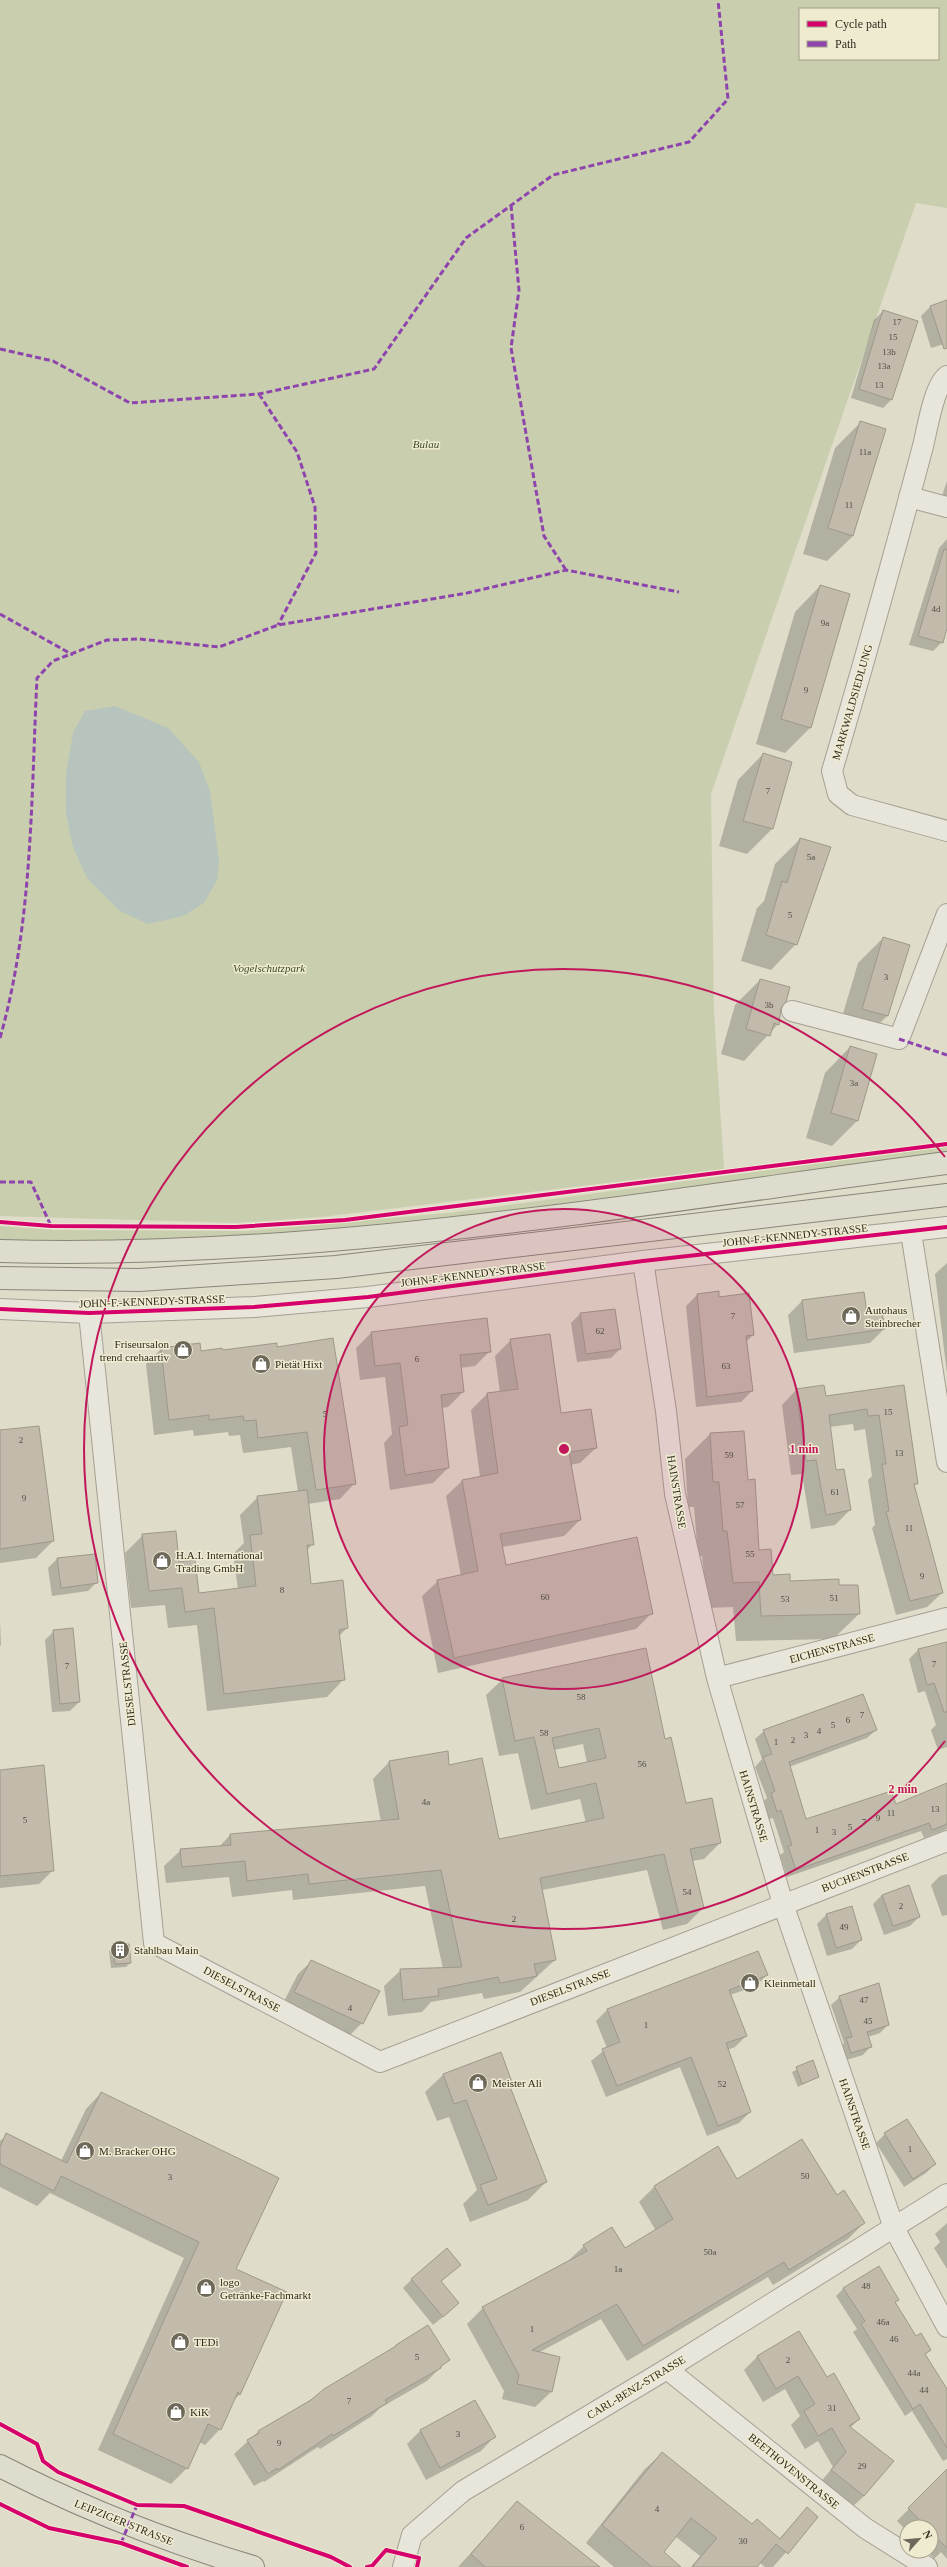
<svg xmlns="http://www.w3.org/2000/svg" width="947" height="2567" font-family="Georgia,serif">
  <rect width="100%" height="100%" fill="#dfdcca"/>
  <path fill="#c9ceae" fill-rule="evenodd" d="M0 0H947V208L916 203 711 794 714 1013 724 1169 321 1217 236 1223 0 1216ZM800 9H938V59H800Z
    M947 1146V1153L496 1212 209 1241 0 1242V1226L53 1230 245 1231 448 1213Z"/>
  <path fill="#b6c4bd" d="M115 706 168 728 199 762 210 791 219 861 217 880 204 903 183 916 148 924 120 911 87 878 73 847 66 814V774L73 733 85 711Z"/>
  <path fill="#0003" fill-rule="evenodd" d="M947 301V343L931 348 921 316 930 307Z
    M883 311 892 399 883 408 851 398 874 320Z
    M861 422 853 536 827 561 803 554 835 448Z
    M947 481V507L939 505Z
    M947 539V624L942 642 933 651 909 645 939 548Z
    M820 586 810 728 785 753 756 744 795 612Z
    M763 754 791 763 772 829 747 854 719 846 738 780Z
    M800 839 830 848 796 944 771 970 741 961 757 908 764 901 775 864Z
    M883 938 888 1015 862 1041 837 1034 858 963Z
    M760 980 778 1024 744 1061 721 1054 735 1005Z
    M850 1047 858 1120 832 1146 806 1138 825 1073Z
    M947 1263V1374L935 1274Z
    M863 1293 866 1315 884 1329 870 1343 794 1353 788 1315 802 1301Z
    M697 1295 718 1298 753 1335 746 1342 752 1391 741 1402 696 1407 686 1306Z
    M580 1314 620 1349 611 1358 577 1362 571 1323Z
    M371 1333 490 1351 475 1366 460 1368 463 1392 448 1407 441 1408 448 1468 433 1483 390 1490 384 1443 392 1434 385 1377 360 1380 356 1348Z
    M511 1340 560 1414 596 1448 580 1463 570 1465 580 1520 564 1536 502 1547 505 1566 652 1613 636 1629 438 1673 422 1596 438 1581 461 1576 446 1496 462 1481 480 1477 471 1410 487 1394 500 1393 495 1356Z
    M276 1348 355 1483 340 1499 308 1504 313 1544 306 1551 310 1585 347 1628 339 1636 344 1679 327 1697 207 1711 197 1625 168 1628 165 1605 131 1608 125 1553 143 1535 178 1563 198 1594 238 1589 233 1554 244 1543 240 1515 258 1497 298 1492 291 1447 243 1453 240 1435 229 1436 228 1432 194 1436 193 1430 154 1435 146 1364 161 1349 200 1352Z
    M903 1386 917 1483 914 1486 942 1593 927 1607 896 1615 872 1528 875 1525 868 1480 872 1476 865 1429 854 1431 853 1424 829 1427 835 1471 850 1510 835 1525 811 1529 802 1474 791 1475 782 1405 796 1390 825 1397Z
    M0 1431 53 1541 36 1558 0 1563Z
    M710 1434 747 1481 758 1551 772 1576 789 1582 838 1587 859 1614 833 1639 736 1641 733 1607 708 1608 702 1556H698L694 1507H688L685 1459Z
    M57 1559 97 1582 88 1591 52 1596 48 1568Z
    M0 1621 1 1645 0 1646Z
    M54 1631 79 1702 70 1711 52 1712 45 1640Z
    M947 1643V1747L938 1750 931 1730 936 1725 925 1691 918 1693 909 1659 918 1650Z
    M503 1679 664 1740 685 1804 720 1843 704 1859 692 1861 703 1908 687 1924 663 1930 647 1870 542 1890 555 1960 520 1992 484 1999 482 1993 431 2002 422 2012 388 2016 384 1986 401 1970 443 1969 425 1886 293 1900 292 1890 232 1897 229 1877 166 1883 164 1866 181 1850 219 1847 230 1835 381 1822 373 1779 389 1762 448 1766 498 1840 586 1823 580 1799 531 1810 518 1753 499 1756 486 1695ZM583 1744 587 1763 558 1770 554 1750Z
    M876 1730 867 1738 789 1767 806 1820 895 1805 947 1784V1829L924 1838 921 1831 787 1877 780 1855 784 1852 773 1818 769 1819 763 1802 767 1798 755 1767 762 1759 755 1739 764 1731Z
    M0 1770 53 1870 39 1884 0 1888Z
    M947 1874V1915L942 1916 931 1885 940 1876Z
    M882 1895 919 1917 910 1926 884 1935 873 1904Z
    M851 1907 861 1940 852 1949 827 1956 817 1924 826 1915Z
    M114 1947 130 1963 126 1967 111 1968 109 1951Z
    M757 1952 767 1975 756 1986 730 1995 746 2036 735 2047 727 2050 750 2112 739 2123 707 2136 680 2067 606 2097 591 2061 607 2048 596 2021 607 2010Z
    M312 1961 362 2023 348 2037 282 2005 298 1974Z
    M878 1985 888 2025 880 2033 868 2037 871 2046 863 2055 843 2061 839 2048 844 2043 831 2005 840 1997Z
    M500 2053 508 2085 546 2182 528 2200 470 2222 463 2204 477 2190 449 2117 437 2121 425 2092 443 2075Z
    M812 2062 818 2077 798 2087 792 2072Z
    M101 2093 235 2269 286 2293 239 2395 233 2401 220 2429 205 2445 199 2442 187 2468 171 2484 98 2450 184 2258 50 2193 37 2206 0 2187V2141L7 2135 61 2161 86 2109Z
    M907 2120 935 2164 926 2173 904 2187 876 2143 885 2134Z
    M717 2147 737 2180 836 2196 864 2223 848 2239 773 2285 768 2277 627 2361 601 2319 538 2353 559 2358 551 2392 535 2407 502 2399 504 2391 467 2324 483 2308 568 2261 584 2246 625 2250 656 2231 639 2202 654 2187Z
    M947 2223V2269L934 2248 940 2242 935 2234Z
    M450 2274 440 2282 449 2312 433 2325 403 2288 412 2279Z
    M844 2288 898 2300 895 2303 916 2338 930 2350 925 2355 947 2389V2459L943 2461 912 2411 905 2416 853 2332 857 2329 836 2296Z
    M799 2332 827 2378 859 2419 850 2428 864 2496 850 2509 819 2484 833 2467 818 2441 805 2449 791 2425 800 2416 785 2389 763 2402 744 2370 757 2357Z
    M396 2345 448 2360 427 2381 380 2408 372 2416 320 2449 318 2447 264 2482 263 2481 254 2486 234 2454 248 2441 258 2432 390 2351Z
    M475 2401 494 2437 481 2451 426 2480 407 2444 420 2431Z
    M662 2453 752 2526 779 2539 807 2509 817 2517 773 2567H765L759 2562 756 2567H691L700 2556 675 2536 663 2552 680 2567H614L586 2543 644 2470Z
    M937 2480 947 2490V2559L941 2552 934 2559 927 2551H931V2527H907V2531L897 2521Z
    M517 2502 598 2567H458Z"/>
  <path fill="#c2bbac" stroke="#9e988a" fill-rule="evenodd" d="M947 300V348L944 349 930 306Z
    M883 310 918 321 892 400 859 389Z
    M860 421 886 429 853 536 828 528Z
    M944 549 947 550V628L943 643 918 636Z
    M820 585 850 594 811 728 781 719Z
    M763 753 792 762 773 829 743 821Z
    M800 838 831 847 797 945 766 935 782 881 787 883Z
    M883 937 910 945 888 1016 862 1009Z
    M760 979 790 987 786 1002 781 1008 779 1025 774 1023 770 1036 746 1029Z
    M850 1046 877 1054 858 1121 831 1113Z
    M719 1291V1297L749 1293 754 1335 746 1336 753 1391 707 1397 697 1294Z
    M864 1292 867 1314 882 1312 885 1329 807 1340 802 1300Z
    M615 1309 621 1349 586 1354 580 1313Z
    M487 1318 491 1352 460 1355 464 1392 441 1395 449 1468 405 1475 399 1427 408 1425 400 1363 375 1366 371 1332Z
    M550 1334 561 1413 591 1409 597 1448 569 1452 581 1520 500 1534 506 1565 637 1537 653 1614 454 1658 437 1580 478 1571 462 1480 498 1473 487 1393 518 1389 510 1339Z
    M333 1338 356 1484 316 1490 307 1432 258 1438 256 1420 244 1421 243 1416 209 1420V1415L169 1420 161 1348 200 1343 201 1351 222 1348 223 1350 277 1343V1347Z
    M824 1385 826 1396 904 1385 918 1484H914L943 1593 910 1601 886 1512 889 1511 882 1464H886L879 1415 868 1416 867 1409 829 1415 836 1470 844 1469 851 1510 826 1515 816 1460 806 1461 796 1389Z
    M39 1426 54 1541 0 1549V1430Z
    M744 1431 748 1480 755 1479 759 1550 771 1549 773 1575 790 1574V1581L839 1579V1585H858L860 1614 761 1616 759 1582 733 1583 727 1531H723L719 1482H713L710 1433Z
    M307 1490 314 1545H307L311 1584 343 1580 348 1628 339 1630 345 1680 224 1694 214 1608 185 1612 182 1588 149 1591 142 1534 176 1531 179 1562 195 1560 199 1593 256 1586 250 1535 262 1534 257 1496Z
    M95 1554 98 1583 61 1588 57 1558Z
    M73 1628 80 1702 60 1704 53 1630Z
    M947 1642V1712H944L934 1683 927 1685 918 1649Z
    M646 1648 665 1739 671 1737 686 1803 712 1798 721 1843 690 1849 704 1908 679 1915 664 1854 540 1878 556 1960 534 1964 537 1976 500 1983 498 1977 438 1989 439 1996 403 2000 400 1969 462 1967 441 1870 309 1884 308 1874 247 1881 245 1861 182 1867 180 1849 231 1845 230 1834 399 1819 389 1761 448 1751 449 1765 482 1758 499 1839 604 1818 596 1783 547 1794 534 1737 515 1741 502 1678ZM599 1728 606 1758 559 1768 552 1738Z
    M863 1694 877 1730 789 1762 806 1819 891 1791 896 1804 947 1783V1824L932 1830 929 1823 796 1870 788 1846 792 1845 781 1810 777 1812 771 1793 775 1791 763 1757 772 1754 763 1730Z
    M44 1765 54 1871 0 1876V1770Z
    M909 1885 920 1917 893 1926 882 1895Z
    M852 1906 862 1940 836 1948 826 1914Z
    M129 1944 131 1963 115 1964 113 1946Z
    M758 1951 768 1975 729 1990 747 2036 726 2043 751 2112 718 2126 691 2057 617 2086 602 2049 620 2042 607 2009Z
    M311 1960 380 1991 363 2024 294 1992Z
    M879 1983 889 2025 867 2032 872 2047 851 2053 846 2038 852 2037 839 1996Z
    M501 2052 512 2082 509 2084 547 2182 488 2205 480 2185 497 2179 466 2100 454 2104 443 2074Z
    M813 2060 819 2077 802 2084 796 2067Z
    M101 2092 279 2178 236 2269 287 2292 240 2395 238 2392 221 2430 208 2424 188 2469 113 2434 199 2242 61 2176 54 2191 0 2164V2147L6 2133 67 2163Z
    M907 2119 936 2164 913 2179 884 2133Z
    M802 2139 837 2195 844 2190 865 2223 789 2270 784 2262 643 2346 617 2304 532 2350 560 2357 552 2392 517 2384 519 2375 482 2307 587 2251 583 2245 612 2227 625 2248 673 2219 654 2186 718 2146 737 2179Z
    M447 2248 461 2265 441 2281 459 2303 443 2317 411 2279Z
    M879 2266 899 2300 895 2302 916 2336 921 2333 931 2350 925 2354 947 2389V2448L920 2404 913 2409 861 2324 865 2321 843 2288Z
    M428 2325 450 2360 441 2366V2368L385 2400 387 2403 333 2436 332 2434 278 2470 277 2468 268 2474 247 2440 259 2433 258 2431 311 2400 324 2389 396 2346V2345Z
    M799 2331 827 2377 834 2373 860 2419 849 2426 894 2461 864 2496 831 2470 846 2452 832 2428 818 2436 804 2411 815 2404 798 2376 776 2389 757 2356Z
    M475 2400 496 2437 440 2468 420 2430Z
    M662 2452 752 2524 757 2519 780 2539 807 2507 818 2517 788 2554 776 2544 757 2567H692L717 2538 691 2518 664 2552 681 2567H652L602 2525Z
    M947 2469V2548L931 2532V2527H926L908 2508Z
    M517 2501 600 2567H485L471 2554Z"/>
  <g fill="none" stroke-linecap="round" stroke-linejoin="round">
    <g stroke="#a4a094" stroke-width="22">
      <path id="minor" d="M947 376C934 385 927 430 923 446 894 555 864 663 832 771L838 794 852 805 947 831
        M909 497 947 507
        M792 1011 899 1039 947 914
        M911 1232 947 1462
        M643 1261 666 1411 675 1494 717 1678 783 1904 894 2228 947 2327
        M0 1309 89 1313 254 1307 368 1297 643 1261 947 1227
        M89 1313 154 1943 380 2062 947 1841
        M717 1678 947 1618
        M667 2369 865 2528 927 2567
        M403 2567 412 2535 463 2491 667 2369 947 2194"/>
    </g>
    <g stroke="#89867a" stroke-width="24">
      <path id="major" d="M0 1251C316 1260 634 1204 947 1163
        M0 1278 139 1280 336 1267 947 1195
        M0 2466C82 2508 165 2541 253 2567"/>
    </g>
    <use href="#minor" stroke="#e8e6db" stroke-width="20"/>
    <use href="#major" stroke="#dedccd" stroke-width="22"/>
    <path stroke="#8e44ad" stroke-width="3" stroke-dasharray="6 3" stroke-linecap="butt" d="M511 205 519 290 511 348 544 536 566 570
      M0 349 53 361 130 403 259 394 374 369 466 238 553 175 689 142 728 99 718 0
      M259 394 297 452 315 507 316 553 278 625
      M0 614 73 655
      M0 1038C33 922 31 798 37 678L53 661 107 640 139 639 219 647 278 625 467 593 566 570 679 592
      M899 1039 947 1055
      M0 1182H31L51 1226
      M121 2543 137 2505"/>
    <g stroke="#efebd1" stroke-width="6">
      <path id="cycleway" d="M0 1222 51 1226 236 1227 345 1220 947 1144
        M0 1309 89 1313 254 1307 368 1297 643 1261 947 1227
        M0 2424 37 2444 43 2461 58 2472 137 2505 184 2506 331 2557 350 2567
        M0 2504 49 2528 121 2543 187 2567
        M367 2567 372 2566 386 2550 419 2558 417 2567"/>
    </g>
    <use href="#cycleway" stroke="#d6006c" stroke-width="4"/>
  </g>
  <circle cx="564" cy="1449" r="240" fill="#c2185b" fill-opacity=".12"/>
  <g fill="none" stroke="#c2185b" stroke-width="2">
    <circle cx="564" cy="1449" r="240"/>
    <path d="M945 1741A480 480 0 1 1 945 1157"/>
  </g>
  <defs>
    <g id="shop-disc" transform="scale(1)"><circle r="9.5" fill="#6d685a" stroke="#efebd1"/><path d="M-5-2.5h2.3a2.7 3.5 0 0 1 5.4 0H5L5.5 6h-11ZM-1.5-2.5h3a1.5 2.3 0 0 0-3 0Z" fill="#fff"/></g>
    <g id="building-disc" transform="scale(1)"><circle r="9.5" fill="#6d685a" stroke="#efebd1"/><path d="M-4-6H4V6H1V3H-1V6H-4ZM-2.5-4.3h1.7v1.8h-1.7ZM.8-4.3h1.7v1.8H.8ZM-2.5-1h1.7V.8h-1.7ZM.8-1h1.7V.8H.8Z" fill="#fff"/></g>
  </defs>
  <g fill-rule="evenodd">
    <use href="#shop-disc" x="851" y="1316"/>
    <use href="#shop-disc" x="183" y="1350"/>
    <use href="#shop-disc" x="261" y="1364"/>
    <use href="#shop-disc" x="162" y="1561"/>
    <use href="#building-disc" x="120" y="1950"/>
    <use href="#shop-disc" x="750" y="1983"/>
    <use href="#shop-disc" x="478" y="2083"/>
    <use href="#shop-disc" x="85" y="2151"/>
    <use href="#shop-disc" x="206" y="2288"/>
    <use href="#shop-disc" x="180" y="2342"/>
    <use href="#shop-disc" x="176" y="2412"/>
  </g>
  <g text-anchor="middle" stroke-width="3" stroke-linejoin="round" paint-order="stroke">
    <g font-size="9" fill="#544e42">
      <text x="897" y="325">17</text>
      <text x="893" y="340">15</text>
      <text x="889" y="355">13b</text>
      <text x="884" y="369">13a</text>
      <text x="879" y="388">13</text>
      <text x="865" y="455">11a</text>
      <text x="849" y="508">11</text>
      <text x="936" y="612">4d</text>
      <text x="825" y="626">9a</text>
      <text x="806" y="693">9</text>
      <text x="768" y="794">7</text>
      <text x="811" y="860">5a</text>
      <text x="790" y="918">5</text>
      <text x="886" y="980">3</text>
      <text x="769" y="1008">3b</text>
      <text x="854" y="1086">3a</text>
      <text x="733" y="1319">7</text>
      <text x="600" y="1334">62</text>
      <text x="417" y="1362">6</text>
      <text x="726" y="1369">63</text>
      <text x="888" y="1415">15</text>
      <text x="325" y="1417">5</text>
      <text x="21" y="1443">2</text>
      <text x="899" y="1456">13</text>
      <text x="729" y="1458">59</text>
      <text x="835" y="1495">61</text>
      <text x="24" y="1501">9</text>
      <text x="740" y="1508">57</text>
      <text x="909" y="1531">11</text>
      <text x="750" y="1557">55</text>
      <text x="922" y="1579">9</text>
      <text x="282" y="1593">8</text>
      <text x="545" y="1600">60</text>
      <text x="834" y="1601">51</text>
      <text x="785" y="1602">53</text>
      <text x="934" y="1667">7</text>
      <text x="67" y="1669">7</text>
      <text x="581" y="1700">58</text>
      <text x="862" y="1718">7</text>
      <text x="848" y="1723">6</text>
      <text x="833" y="1728">5</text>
      <text x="819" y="1734">4</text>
      <text x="544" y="1736">58</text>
      <text x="806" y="1738">3</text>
      <text x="793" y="1743">2</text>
      <text x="776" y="1745">1</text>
      <text x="642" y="1767">56</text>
      <text x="426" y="1805">4a</text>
      <text x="935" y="1812">13</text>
      <text x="891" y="1816">11</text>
      <text x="878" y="1821">9</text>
      <text x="25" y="1823">5</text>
      <text x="864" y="1825">7</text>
      <text x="850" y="1830">5</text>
      <text x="817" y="1833">1</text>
      <text x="834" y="1835">3</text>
      <text x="687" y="1895">54</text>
      <text x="901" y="1909">2</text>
      <text x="514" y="1922">2</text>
      <text x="844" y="1930">49</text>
      <text x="864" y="2003">47</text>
      <text x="350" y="2011">4</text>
      <text x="868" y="2024">45</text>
      <text x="646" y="2028">1</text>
      <text x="722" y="2087">52</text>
      <text x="910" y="2152">1</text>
      <text x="805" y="2179">50</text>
      <text x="170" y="2180">3</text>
      <text x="710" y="2255">50a</text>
      <text x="618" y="2272">1a</text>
      <text x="866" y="2289">48</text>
      <text x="883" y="2325">46a</text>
      <text x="532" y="2332">1</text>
      <text x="894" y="2342">46</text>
      <text x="417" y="2360">5</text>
      <text x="788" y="2363">2</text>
      <text x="914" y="2376">44a</text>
      <text x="924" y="2393">44</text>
      <text x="349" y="2404">7</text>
      <text x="832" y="2411">31</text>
      <text x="458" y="2437">3</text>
      <text x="279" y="2446">9</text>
      <text x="862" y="2469">29</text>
      <text x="657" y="2512">4</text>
      <text x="522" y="2530">6</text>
      <text x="743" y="2544">30</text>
    </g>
    <g font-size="11" font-style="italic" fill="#3c4a27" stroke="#efebd1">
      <text x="426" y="448">Bulau</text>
      <text x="269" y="972">Vogelschutzpark</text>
    </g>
    <g font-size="11" fill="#302a1e" stroke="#efebd1">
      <text transform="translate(852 702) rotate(-74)" y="4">MARKWALDSIEDLUNG</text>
      <text transform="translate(795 1235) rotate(-6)" y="4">JOHN-F.-KENNEDY-STRASSE</text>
      <text transform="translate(473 1274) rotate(-7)" y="4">JOHN-F.-KENNEDY-STRASSE</text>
      <text transform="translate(152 1301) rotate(-2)" y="4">JOHN-F.-KENNEDY-STRASSE</text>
      <text transform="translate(677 1492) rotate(81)" y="4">HAINSTRASSE</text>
      <text transform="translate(832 1648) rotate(-15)" y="4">EICHENSTRASSE</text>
      <text transform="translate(127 1684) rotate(-96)" y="4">DIESELSTRASSE</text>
      <text transform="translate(754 1806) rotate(73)" y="4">HAINSTRASSE</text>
      <text transform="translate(865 1872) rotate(-21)" y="4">BUCHENSTRASSE</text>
      <text transform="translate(570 1987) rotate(-21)" y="4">DIESELSTRASSE</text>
      <text transform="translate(242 1989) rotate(28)" y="4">DIESELSTRASSE</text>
      <text transform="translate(855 2114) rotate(71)" y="4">HAINSTRASSE</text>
      <text transform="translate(636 2387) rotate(-31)" y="4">CARL-BENZ-STRASSE</text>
      <text transform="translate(794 2471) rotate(39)" y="4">BEETHOVENSTRASSE</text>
      <text transform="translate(124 2522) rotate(22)" y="4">LEIPZIGER STRASSE</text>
    </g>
    <g font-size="11" fill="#302a1e" stroke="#efebd1" text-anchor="start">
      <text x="865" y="1314">Autohaus<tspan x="865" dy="13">Steinbrecher</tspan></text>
      <text x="169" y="1348" text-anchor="end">Friseursalon<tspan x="169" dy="13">trend crehaartiv</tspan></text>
      <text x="275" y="1368">Pietät Hixt</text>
      <text x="176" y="1559">H.A.I. International<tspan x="176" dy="13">Trading GmbH</tspan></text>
      <text x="134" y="1954">Stahlbau Main</text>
      <text x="764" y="1987">Kleinmetall</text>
      <text x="492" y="2087">Meister Ali</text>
      <text x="99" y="2155">M. Bracker OHG</text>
      <text x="220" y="2286">logo<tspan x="220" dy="13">Getränke-Fachmarkt</tspan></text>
      <text x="194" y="2346">TEDi</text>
      <text x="190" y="2416">KiK</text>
    </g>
  </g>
  <circle cx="564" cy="1449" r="6" fill="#c2185b" stroke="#efebd1" stroke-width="2"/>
  <g font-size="12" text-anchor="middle" font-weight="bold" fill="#c2185b" stroke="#efebd1" stroke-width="3" stroke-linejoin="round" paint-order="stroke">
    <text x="804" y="1453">1 min</text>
    <text x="903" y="1793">2 min</text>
  </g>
  <rect x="799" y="8" width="140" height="52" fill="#efebd1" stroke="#a39e89"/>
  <rect x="807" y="21" width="20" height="6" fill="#d6006c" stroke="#a39e89"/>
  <text x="835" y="28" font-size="12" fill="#302a1e">Cycle path</text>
  <rect x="807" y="41" width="20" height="6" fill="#8e44ad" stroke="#a39e89"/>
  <text x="835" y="48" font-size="12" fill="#302a1e">Path</text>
  <g transform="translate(919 2539) rotate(63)"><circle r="19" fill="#efebd1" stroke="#a39e89"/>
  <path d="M0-3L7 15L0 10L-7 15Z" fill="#6d685a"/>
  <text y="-6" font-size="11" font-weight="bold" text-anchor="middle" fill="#302a1e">N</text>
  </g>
</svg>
